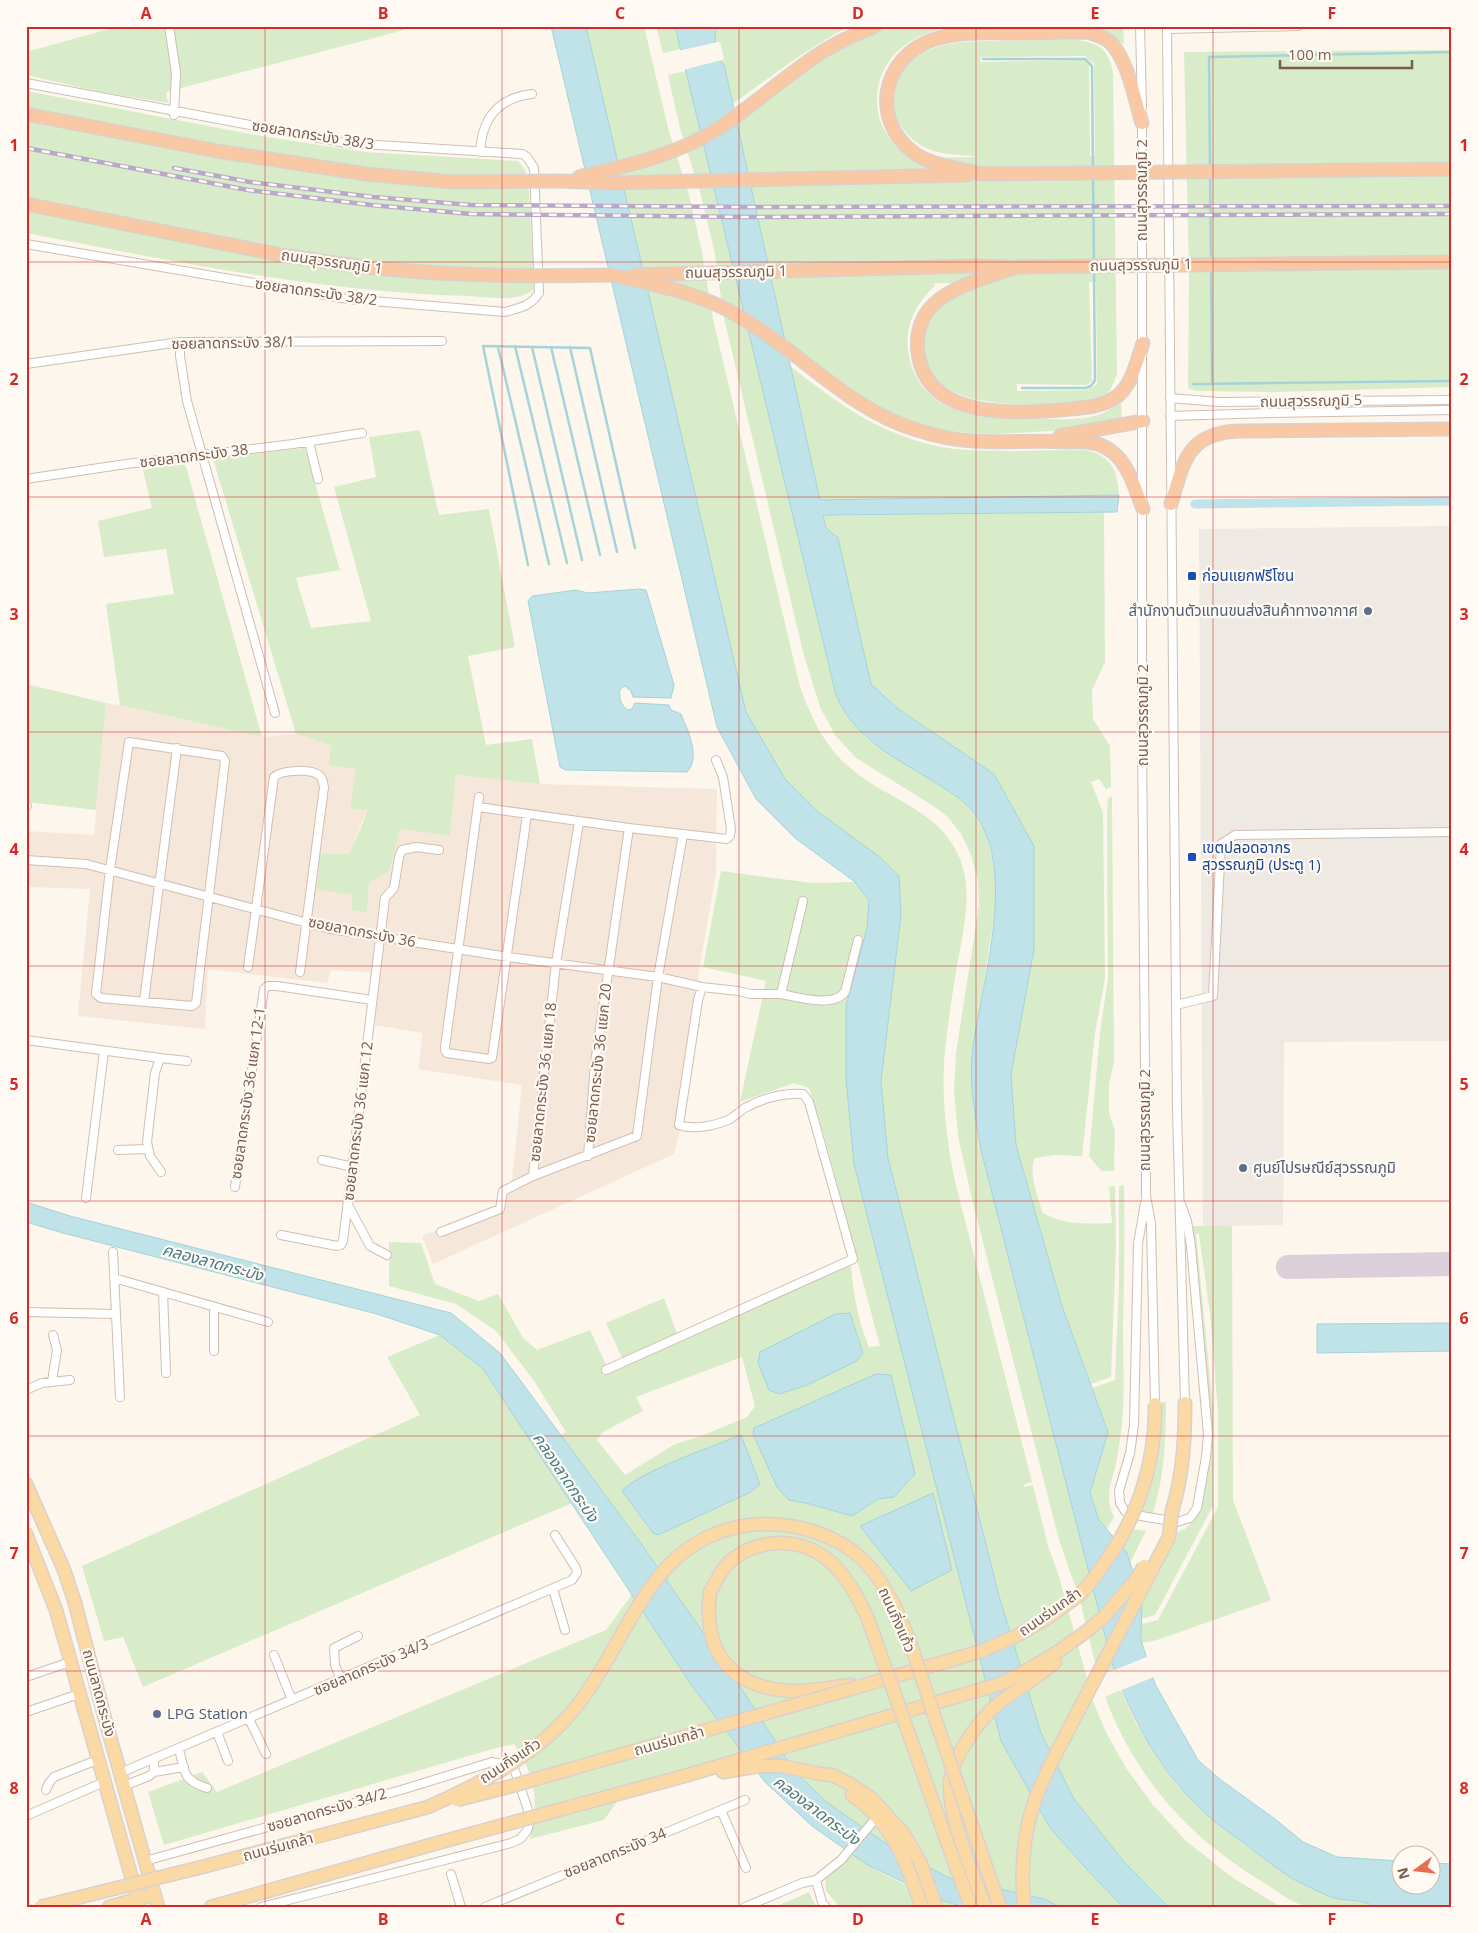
<svg xmlns="http://www.w3.org/2000/svg" width="1478" height="1933" font-family="'Open Sans','Noto Sans Thai',sans-serif">
  <rect width="100%" height="100%" fill="#fdf6ec"/>
  <path fill="#f5e8da" d="M106 703 120 705 262 737 296 734 332 745 356 768 367 810 349 854 318 889 352 895V911H367L369 882 389 872 399 829 450 836 456 775 540 784 717 789 716 873 699 972 683 1119 674 1154 433 1264 422 1236 500 1206 512 1179 522 1085 418 1069 423 1033 375 1025 379 973 331 970 327 983 208 969 205 1029 78 1016 90 889 26 887V831L94 835Z"/>
  <path fill="#efe9e4" d="M1452 526V1041L1284 1042 1283 1225 1203 1226 1199 529Z"/>
  <path fill="#d8ecc9" fill-rule="evenodd" d="M120 26H411L397 32 166 92 168 103 101 92 26 75V52Z
    M586 26H644L669 132 689 195 702 252 713 319 800 687C812 720 826 749 854 771 891 801 941 811 960 859 974 894 962 935 956 971 952 997 948 1023 945 1050 941 1095 946 1137 955 1181L1032 1482 1023 1485 1024 1487 1033 1485 1048 1546 1058 1573 1094 1704 1107 1734 1126 1768 1153 1805 1185 1840 1233 1878 1281 1907H1170L1125 1863 1074 1799 1041 1733 999 1596 888 1158 881 1081 901 915 880 857 817 811 784 779 746 712Z
    M656 26H675L681 49 663 53Z
    M728 26H850C808 48 771 76 733 104L724 64 720 61 724 59 720 42H715L714 35 716 28Z
    M890 26H960C919 29 880 52 877 96 877 106 878 118 883 127 889 140 900 148 911 158L978 157C957 154 937 156 919 144 877 116 888 63 934 48 957 40 982 41 1006 41 1030 40 1054 40 1078 40 1101 44 1107 49 1113 71L1117 374C1113 384 1110 394 1101 399 1098 401 1093 403 1090 404 1081 406 1069 404 1060 404 1033 404 1005 406 979 400 968 398 957 394 947 388 920 372 915 327 938 305 952 293 970 290 986 284L934 283 935 286C916 303 905 325 908 350 917 420 991 420 1046 419 1074 419 1098 422 1121 401L1122 423 1066 430 999 434 970 433 934 429 901 418 851 392 785 340 737 122C784 86 832 44 890 26ZM1085 56 1094 64 1095 156H1090L1089 65 1085 60 980 62 981 57ZM1089 282H1096L1097 384 1088 390 1017 391V384L1087 385 1092 381Z
    M1072 26H1123L1124 44C1117 42 1113 37 1107 33 1097 26 1084 26 1072 26Z
    M1452 50V387L1278 392 1196 391 1188 388 1189 273 1184 52Z
    M686 71 836 695 867 739 965 801 986 833 995 871 996 890 995 911 972 1057 971 1082 974 1113 981 1150 1114 1670 1098 1675 1080 1600 1059 1540 972 1199 958 1136 954 1090 956 1053 979 905 978 880 971 855 961 834 948 817 932 805 856 758 835 735 820 707 803 652 724 318 714 249 700 192 680 128 668 75Z
    M26 91 255 135 364 152 518 161 525 170 529 192 534 289C519 303 488 297 468 296 319 292 172 261 26 233Z
    M790 366C841 406 888 440 954 449 972 451 992 450 1011 451 1030 451 1049 450 1068 450 1075 450 1084 449 1090 451 1114 459 1117 472 1119 495L820 501Z
    M420 430 439 515 489 509 515 647 468 656 486 745 532 739 540 784 456 775 450 836 400 829 389 872 369 882 367 912 352 911V895L317 889 320 854H349L363 823 367 810 350 809 356 769 329 765 331 745 296 734 213 459 305 448 340 570 296 578 311 628 371 621 334 487 376 477 369 437Z
    M185 463 262 737 120 705 106 604 174 594 166 549 104 557 98 521 152 508 143 470Z
    M1104 512 1105 662 1092 690 1093 719 1110 746 1111 787 1106 789 1099 779 1091 782 1103 813 1105 978 1095 1033 1082 1156 1055 1155 1035 1158C1028 1172 1038 1199 1043 1213 1065 1225 1087 1224 1112 1223L1109 1187 1115 1186 1116 1247 1111 1377 1091 1384 1062 1306 1016 1145 1011 1075 1034 949 994 774 897 708 871 684 838 538 826 528 823 514Z
    M26 684 106 703 96 810 26 802Z
    M1112 796 1114 1062 1109 1084V1112L1115 1131 1114 1171H1101L1089 1156 1100 1033 1108 978 1107 812 1108 798Z
    M721 871 812 883 855 882 869 901 867 928 846 1006V1079L854 1164 1001 1741 1050 1828 1091 1874 1123 1907H1060L1044 1899 947 1877 885 1843 828 1803 795 1772 736 1680 640 1542 561 1435 566 1432 534 1381 496 1331 456 1304 389 1286V1242L421 1243 435 1284 479 1301 498 1294 523 1338 537 1350 590 1330 607 1367 623 1360 606 1323 664 1298 678 1337 851 1264C853 1293 858 1320 869 1347L880 1346 825 1139 809 1088 794 1083 740 1102 766 981 703 967ZM742 1357 755 1406 747 1417 701 1436 675 1444 625 1475 597 1440 603 1432 643 1411 636 1397ZM876 1374 891 1375 894 1497 878 1499 852 1516 810 1504 789 1500 754 1428ZM741 1435 760 1483 751 1492 658 1535 627 1485 662 1467Z
    M1124 1185C1125 1232 1124 1279 1123 1326 1123 1359 1125 1392 1122 1425 1120 1436 1119 1447 1117 1459 1113 1480 1103 1496 1114 1517L1107 1529 1099 1520 1090 1493 1108 1432 1092 1388 1115 1380 1119 1285V1186Z
    M1191 1226H1232L1233 1500 1271 1600 1157 1640 1142 1643 1141 1624 1158 1620 1218 1507V1411L1210 1314 1199 1234H1196L1213 1409V1506L1155 1615 1141 1619 1142 1601 1173 1534 1185 1529 1193 1521 1199 1508 1208 1457Z
    M440 1335 483 1369 572 1503 143 1687 123 1637 104 1641 82 1566 420 1415 387 1357Z
    M1158 1402H1166C1166 1442 1164 1479 1152 1516L1138 1514Z
    M1131 1529 1146 1531 1130 1563 1126 1553 1121 1547Z
    M632 1594 692 1686 759 1774 688 1775 623 1793 604 1820 530 1839C539 1800 536 1778 514 1744L496 1748 164 1845 148 1792 202 1772 217 1792 606 1630Z
    M1121 1690 1136 1723 1158 1759 1177 1785 1205 1814 1266 1861 1293 1879 1332 1897 1369 1903 1375 1907C1355 1907 1329 1910 1310 1907 1295 1905 1278 1892 1266 1884 1190 1839 1136 1779 1105 1697Z
    M850 1853C884 1877 925 1895 963 1907H840L826 1891 825 1877Z
    M809 1892 816 1907H775Z"/>
  <path fill="#bfe3e8" stroke="#a5d3da" d="M551 26H586L746 712 785 779 817 811 880 857 899 876 901 915 881 1081 888 1158 999 1596 1041 1733 1074 1799 1125 1863 1169 1907H1123L1091 1874 1050 1828 1001 1741 854 1164 846 1079V1006L867 928 869 901 855 882 795 838 756 799 717 727Z
    M675 26H728L716 29C713 39 718 51 720 61L724 64 820 500 1119 495 1117 512 823 515 826 528 838 538 871 684 897 708 994 774 1034 846V949L1011 1075 1016 1145 1062 1306 1108 1432 1090 1493 1099 1520 1127 1553 1142 1601 1141 1640 1155 1684 1198 1760 1221 1780 1275 1819 1303 1842 1337 1857 1400 1861V1886H1430L1431 1863 1452 1864V1907H1375C1362 1898 1345 1902 1331 1897 1319 1892 1305 1885 1293 1879 1275 1868 1258 1854 1241 1841 1229 1832 1216 1824 1205 1813 1159 1771 1133 1721 1112 1663L981 1150C976 1120 969 1088 972 1056 979 990 1016 883 980 822 968 802 955 795 936 783 895 757 856 741 836 695Z
    M639 589 646 590 674 685 671 698 633 697 631 691 625 686 620 689C619 698 620 703 627 710L632 709 635 703 669 705 671 710 681 714C688 731 701 757 687 772L565 770 560 767 558 757 528 601 532 596 576 590 588 593Z
    M26 1202 70 1216 451 1313 500 1353 640 1542 736 1680 795 1772 828 1803 885 1843 947 1877 1044 1899 1060 1907H963L938 1899 866 1864 812 1826 765 1782 692 1686 483 1369 440 1335 377 1314 63 1233 26 1222Z
    M850 1313 863 1353 857 1361 807 1385 779 1394 769 1390 758 1363 760 1352 835 1314Z
    M1452 1323V1351L1317 1353V1324Z
    M876 1374 891 1375 915 1474 894 1497 878 1499 852 1516 810 1504 789 1500 777 1487 753 1434 754 1428Z
    M741 1435 760 1484 751 1492 658 1535 653 1533 622 1491C638 1472 714 1446 741 1435Z
    M933 1493 952 1570 911 1591 860 1526Z"/>
  <path fill="#fdf6ec" d="M718 42 722 60 683 70 678 51Z
    M1149 1656 1154 1677 1119 1691 1112 1671Z"/>
  <g fill="none" stroke-linecap="round" stroke-linejoin="round">
    <path stroke="#a5d3da" stroke-width="2.5" d="M983 59H1085L1092 66 1093 168
      M1210 167 1209 57 1452 52
      M1210 175 1211 260
      M1093 176 1094 263
      M1211 268 1212 384
      M515 346 567 563
      M498 347 549 564
      M532 347 582 560
      M551 347 600 555
      M570 347 617 552
      M1193 384 1452 381
      M1022 388H1086L1091 386 1095 380 1094 271
      M528 565 483 346 590 348 635 548"/>
    <path stroke="#bfe3e8" stroke-width="9" d="M1195 504 1452 501"/>
    <path stroke="#dbcfda" stroke-width="24" d="M1288 1267 1452 1264"/>
    <g stroke="#d1beb0" stroke-width="10">
      <path id="minor" d="M169 26 176 73 174 115
        M1140 26 1142 107
        M1167 26 1177 1110 1185 1403
        M1167 29 1298 26
        M26 83 346 143 522 154 527 157 534 168 539 293C531 306 519 308 505 312L348 299 26 244
        M1142 121V742L1146 1176V1196L1151 1224 1155 1404
        M480 152C482 118 498 98 532 94
        M180 342V356L187 401 275 713
        M26 364 180 342 442 341
        M1170 398 1219 402 1452 400
        M1170 416 1271 413 1452 410
        M309 442 318 479
        M26 479 126 464 293 444 362 433
        M129 742 222 756 225 761 196 1003 192 1006 101 998 96 994 110 869Z
        M479 797 445 1047V1050L447 1053 489 1059 492 1058 527 815
        M26 806H27
        M478 807 629 828 727 839 730 836 731 829 723 777 716 760
        M26 860 86 864 330 929 350 932 508 957 658 977 702 987 738 991 751 994H781L803 901
        M248 967 274 777C281 770 312 768 320 776 323 779 323 783 324 787L300 972
        M781 994C798 997 833 1008 845 992L858 940
        M144 1001 177 748
        M1176 1005 1213 996 1221 844 1235 835 1452 832
        M26 1040 160 1058 155 1073 147 1142 150 1156 161 1172
        M160 1058 187 1061
        M118 1150 147 1149
        M588 1156 595 1063 629 828
        M322 1160 353 1167
        M533 1176 637 1136 658 977 683 834
        M235 1187 264 989 268 986H277L372 1000
        M86 1198 104 1051
        M1145 1203 1138 1244 1134 1425 1130 1453 1119 1491 1120 1503 1125 1511 1129 1514 1177 1522 1190 1518 1197 1508 1206 1457 1208 1434 1191 1246 1187 1221 1181 1204
        M348 1205 370 1246 387 1255
        M441 1232 500 1209 503 1191 533 1176 556 963 579 822
        M281 1235 337 1246 341 1245 343 1241 385 898 394 888 399 857 402 850 416 847 439 850
        M113 1252 120 1397
        M114 1278 268 1322
        M163 1292 166 1373
        M26 1312 116 1314
        M214 1351V1307
        M606 1370 853 1259 809 1102 803 1094C784 1093 764 1098 747 1107 740 1110 735 1117 728 1120 714 1126 693 1130 679 1125L698 1000 702 987
        M52 1381 57 1350 53 1335
        M26 1390 42 1383 70 1380
        M553 1589 565 1630
        M274 1655 292 1700
        M26 1677 70 1662
        M341 1679 335 1665 334 1648 358 1636
        M26 1712 79 1694
        M249 1719 266 1754
        M217 1732 228 1761
        M179 1749C185 1772 182 1780 207 1788
        M154 1772 184 1767
        M120 1773 572 1580 577 1573 576 1568 555 1535
        M124 1786 149 1776 154 1772V1760
        M46 1790 49 1783 54 1777 97 1760
        M721 1810 746 1868
        M26 1816 104 1782
        M145 1861 401 1790 492 1762 509 1765 515 1771 529 1813V1824L527 1831 520 1839 511 1843 261 1907
        M451 1874 461 1907
        M816 1880 822 1902 826 1907
        M485 1907 745 1800
        M745 1907 802 1883 816 1880 841 1860 871 1824"/>
    </g>
    <g stroke="#dad1cd" stroke-width="15">
      <path id="primary" d="M26 1484 64 1570 75 1603 105 1719 158 1907
        M1172 1511C1183 1475 1185 1440 1185 1403
        M26 1534 56 1610 140 1907
        M710 1592C703 1651 729 1687 790 1691 810 1692 831 1687 851 1685
        M878 1681 982 1651 1016 1636 1044 1620
        M723 1772 759 1766H782L821 1774 832 1775 850 1784 872 1799 904 1834 921 1864 936 1907
        M688 1775 1000 1684C1038 1666 1071 1645 1103 1618
        M852 1795C895 1826 905 1860 922 1907
        M955 1864 971 1907
        M206 1866 428 1807
        M109 1907 145 1897
        M211 1907 441 1842
        M985 1907C973 1872 948 1819 950 1782 952 1758 975 1727 991 1710 1010 1692 1036 1680 1055 1662"/>
    </g>
    <g stroke="#dad1cd" stroke-width="15">
      <path id="trunk" d="M26 114 217 151 366 174
        M982 174C962 169 929 165 913 152 870 119 882 58 932 40 958 31 985 33 1012 33 1037 33 1063 32 1088 32 1096 35 1104 37 1110 42 1129 62 1134 98 1142 123
        M579 177C627 166 677 155 719 128 756 104 789 72 827 49 842 40 858 33 875 26
        M560 181 611 183 967 175
        M26 204 281 255 357 266
        M1016 267C992 276 951 286 933 305 920 318 916 335 918 353 927 419 1013 414 1061 410 1079 408 1101 408 1116 397 1132 386 1137 360 1143 343
        M612 275C656 285 701 293 740 317 801 352 849 410 917 430 935 436 954 440 973 441 1004 443 1035 440 1067 442 1076 442 1085 441 1093 443 1101 444 1111 450 1116 455 1130 469 1136 491 1143 509
        M634 275 973 266 1009 267
        M1060 436 1143 421
        M1171 504C1184 461 1187 433 1239 431L1452 429"/>
    </g>
    <use href="#minor" stroke="#fff" stroke-width="8"/>
    <use href="#primary" stroke="#fbd9a5" stroke-width="12"/>
    <use href="#trunk" stroke="#f9c8a4" stroke-width="12"/>
    <g stroke="#b9a8c9" stroke-width="4.5">
      <path id="rail" d="M26 148 248 190 371 205 471 214 748 217 1452 214
        M174 168 250 182 373 197 471 205 747 207 1452 206"/>
    </g>
    <use href="#rail" stroke="#fffaf3" stroke-width="2.5" stroke-dasharray="8" stroke-linecap="butt"/>
    <g stroke="#dad1cd" stroke-width="15" stroke-linecap="butt">
      <path id="primary-bridge" d="M710 1592C717 1580 723 1566 734 1558 762 1538 801 1538 827 1559 846 1574 858 1598 868 1619L955 1864
        M1103 1618 1137 1578 1144 1566
        M1044 1620C1056 1612 1068 1604 1079 1595 1088 1586 1096 1576 1103 1565 1138 1518 1156 1462 1155 1404
        M457 1800 508 1787 875 1682
        M428 1807C489 1780 552 1747 589 1689 615 1651 637 1599 668 1566 695 1538 731 1523 770 1524 801 1525 837 1536 861 1558 901 1595 919 1672 937 1724 958 1785 979 1846 1000 1907
        M441 1842 688 1775
        M40 1907 206 1866
        M1024 1907C1021 1873 1023 1835 1034 1803 1038 1791 1044 1779 1049 1767L1169 1537 1172 1511"/>
    </g>
    <g stroke="#dad1cd" stroke-width="15" stroke-linecap="butt">
      <path id="trunk-bridge" d="M366 174 452 182 560 181
        M982 174 1452 169
        M357 266C441 276 526 277 612 275
        M1016 267 1452 262"/>
    </g>
    <use href="#primary-bridge" stroke="#fbd9a5" stroke-width="12"/>
    <use href="#trunk-bridge" stroke="#f9c8a4" stroke-width="12"/>
  </g>
  <path fill="none" stroke="#d62828" stroke-width="1" stroke-opacity="0.55" d="M265 26V1907M502 26V1907M739 26V1907M976 26V1907M1213 26V1907M26 262H1452M26 497H1452M26 732H1452M26 966H1452M26 1201H1452M26 1436H1452M26 1671H1452"/>
  <g fill="#1a4fb4" stroke="#fffaf3" stroke-width="2">
    <rect x="1187" y="571" width="10" height="10" rx="2.5"/>
    <rect x="1187" y="852" width="10" height="10" rx="2.5"/>
  </g>
  <g fill="#5c6f8a" stroke="#fffaf3" stroke-width="2">
    <circle cx="1368" cy="611" r="5"/>
    <circle cx="1243" cy="1168" r="5"/>
    <circle cx="157" cy="1714" r="5"/>
  </g>
  <g text-anchor="middle" stroke-width="4.5" stroke-linejoin="round" paint-order="stroke">
    <g font-size="15" fill="#7a5c4d" stroke="#fffaf3">
      <text transform="translate(313 135) rotate(9)" y="5">ซอยลาดกระบัง 38/3</text>
      <text transform="translate(1142 190) rotate(-90)" y="5">ถนนสุวรรณภูมิ 2</text>
      <text transform="translate(332 262) rotate(8)" y="5">ถนนสุวรรณภูมิ 1</text>
      <text transform="translate(1141 265) rotate(-1)" y="5">ถนนสุวรรณภูมิ 1</text>
      <text transform="translate(736 272) rotate(-1)" y="5">ถนนสุวรรณภูมิ 1</text>
      <text transform="translate(316 292) rotate(8)" y="5">ซอยลาดกระบัง 38/2</text>
      <text transform="translate(233 343) rotate(-1)" y="5">ซอยลาดกระบัง 38/1</text>
      <text transform="translate(1311 401) rotate(-1)" y="5">ถนนสุวรรณภูมิ 5</text>
      <text transform="translate(194 456) rotate(-7)" y="5">ซอยลาดกระบัง 38</text>
      <text transform="translate(1143 715) rotate(-90)" y="5">ถนนสุวรรณภูมิ 2</text>
      <text transform="translate(362 932) rotate(11)" y="5">ซอยลาดกระบัง 36</text>
      <text transform="translate(598 1063) rotate(-84)" y="5">ซอยลาดกระบัง 36 แยก 20</text>
      <text transform="translate(543 1082) rotate(-84)" y="5">ซอยลาดกระบัง 36 แยก 18</text>
      <text transform="translate(248 1093) rotate(-82)" y="5">ซอยลาดกระบัง 36 แยก 12-1</text>
      <text transform="translate(1145 1120) rotate(-90)" y="5">ถนนสุวรรณภูมิ 2</text>
      <text transform="translate(358 1121) rotate(-83)" y="5">ซอยลาดกระบัง 36 แยก 12</text>
      <text transform="translate(1050 1612) rotate(-35)" y="5">ถนนร่มเกล้า</text>
      <text transform="translate(897 1620) rotate(66)" y="5">ถนนกิ่งแก้ว</text>
      <text transform="translate(371 1667) rotate(-23)" y="5">ซอยลาดกระบัง 34/3</text>
      <text transform="translate(99 1693) rotate(75)" y="5">ถนนลาดกระบัง</text>
      <text transform="translate(669 1741) rotate(-16)" y="5">ถนนร่มเกล้า</text>
      <text transform="translate(510 1761) rotate(-33)" y="5">ถนนกิ่งแก้ว</text>
      <text transform="translate(327 1810) rotate(-16)" y="5">ซอยลาดกระบัง 34/2</text>
      <text transform="translate(278 1847) rotate(-15)" y="5">ถนนร่มเกล้า</text>
      <text transform="translate(615 1853) rotate(-22)" y="5">ซอยลาดกระบัง 34</text>
    </g>
    <g font-size="15" fill="#164399" stroke="#fffaf3" text-anchor="start">
      <text x="1202" y="581">ก่อนแยกฟรีโซน</text>
      <text x="1202" y="853">เขตปลอดอากร<tspan x="1202" dy="17">สุวรรณภูมิ (ประตู 1)</tspan></text>
    </g>
    <g font-size="15" fill="#4e5e75" stroke="#fffaf3" text-anchor="start">
      <text x="1358" y="616" text-anchor="end">สำนักงานตัวแทนขนส่งสินค้าทางอากาศ</text>
      <text x="1253" y="1173">ศูนย์ไปรษณีย์สุวรรณภูมิ</text>
      <text x="167" y="1719">LPG Station</text>
    </g>
    <g font-size="16" font-style="italic" fill="#437c86" stroke="#fffaf3">
      <text transform="translate(213 1262) rotate(15)" y="6">คลองลาดกระบัง</text>
      <text transform="translate(566 1477) rotate(56)" y="6">คลองลาดกระบัง</text>
      <text transform="translate(817 1810) rotate(37)" y="6">คลองลาดกระบัง</text>
    </g>
  </g>
  <rect width="1478" height="1933" fill="none" stroke="#fffaf3" stroke-width="55"/>
  <g transform="translate(1416 1870) rotate(255)"><circle r="24" fill="#fffaf3" stroke="#cabbb1"/>
  <path d="M0-4L9 19L0 12L-9 19Z" fill="#e76f51"/>
  <text y="-8" font-size="14" font-weight="bold" text-anchor="middle" fill="#7a5c4d">N</text>
  </g>
  <path d="M1280 60v8h132v-8" fill="none" stroke="#7a5c4d" stroke-width="2.5"/>
  <text x="1288" y="60" font-size="15" fill="#7a5c4d" stroke="#fffaf3" stroke-width="4" paint-order="stroke">100 m</text>
  <rect x="28" y="28" width="1422" height="1878" fill="none" stroke="#d62828" stroke-width="2"/>
  <g font-size="16" text-anchor="middle" font-weight="bold" fill="#d62828">
    <text x="146" y="19">A</text>
    <text x="383" y="19">B</text>
    <text x="620" y="19">C</text>
    <text x="858" y="19">D</text>
    <text x="1095" y="19">E</text>
    <text x="1332" y="19">F</text>
    <text x="14" y="151">1</text>
    <text x="1464" y="151">1</text>
    <text x="14" y="385">2</text>
    <text x="1464" y="385">2</text>
    <text x="14" y="620">3</text>
    <text x="1464" y="620">3</text>
    <text x="14" y="855">4</text>
    <text x="1464" y="855">4</text>
    <text x="14" y="1090">5</text>
    <text x="1464" y="1090">5</text>
    <text x="14" y="1324">6</text>
    <text x="1464" y="1324">6</text>
    <text x="14" y="1559">7</text>
    <text x="1464" y="1559">7</text>
    <text x="14" y="1794">8</text>
    <text x="1464" y="1794">8</text>
    <text x="146" y="1925">A</text>
    <text x="383" y="1925">B</text>
    <text x="620" y="1925">C</text>
    <text x="858" y="1925">D</text>
    <text x="1095" y="1925">E</text>
    <text x="1332" y="1925">F</text>
  </g>
</svg>
